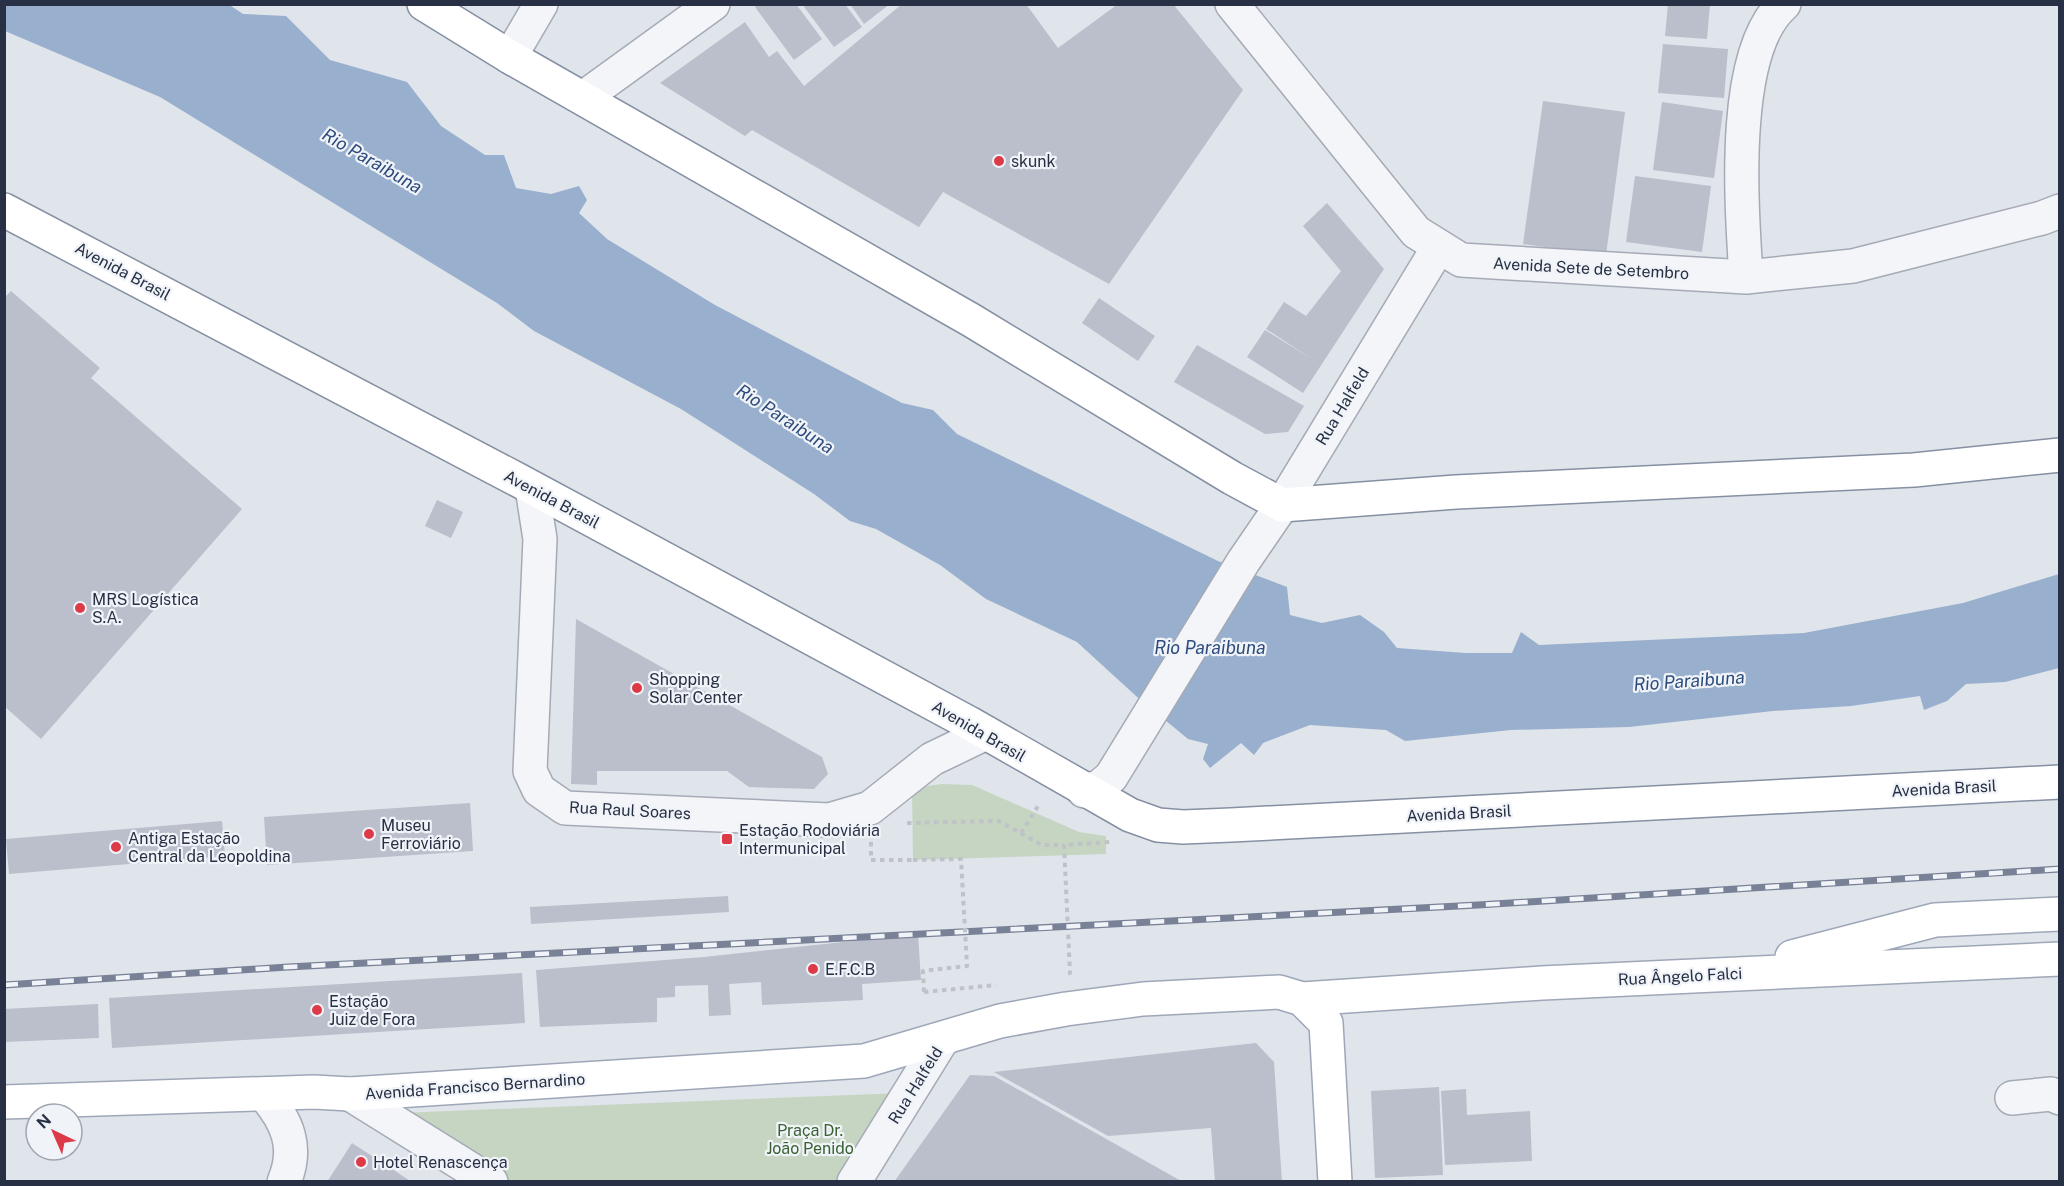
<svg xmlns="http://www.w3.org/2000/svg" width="2064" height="1186" font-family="'Public Sans',sans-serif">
  <rect width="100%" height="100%" fill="#e0e4eb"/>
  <path fill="#c5d5c1" d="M942 784 972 785 1079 832 1106 836V854L913 860 912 788Z
    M902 1093 846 1182 510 1181 400 1113Z"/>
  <path fill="#98afce" d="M228 4 243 14 286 16 330 60 407 82 441 126 485 155H504L516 188 551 194 579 186 587 200 579 213 607 239 715 305 902 403 933 410 957 434 1218 561 1287 587 1290 615 1322 623 1360 615 1384 632 1397 648 1466 653H1512L1521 632 1539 645 1804 633 1963 603 2059 574V668L2005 682 1966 684 1947 701 1924 710 1920 696 1851 706 1773 711 1629 727 1511 730 1405 741 1386 730 1310 725 1263 743 1254 755 1241 743 1210 768 1203 759 1208 744 1188 739 1136 696 1077 642 986 599 940 565 876 529 850 521 814 494 681 409 534 331 497 303 160 97 5 31 4 5Z"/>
  <path fill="#babfcb" d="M758 4H796L822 39 794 60 755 7Z
    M802 4H845L862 27 834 47Z
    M850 4H890L864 24Z
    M902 4H1026L1058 48 1118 4H1173L1243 90 1109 284 943 192 919 227 752 130 745 136 660 83 745 22 769 57 777 51 804 86Z
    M1668 4H1710L1707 39 1665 36Z
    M1663 44 1728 49 1724 98 1658 93Z
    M1543 101 1625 112 1606 255 1523 244Z
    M1662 102 1723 111 1714 178 1653 170Z
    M1635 176 1711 186 1702 252 1626 242Z
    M1327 203 1384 269 1303 393 1247 357 1265 330 1312 359 1266 329 1284 302 1306 316 1341 271 1303 226Z
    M11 291 100 368 91 378 242 509 41 739 4 706V298Z
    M1099 298 1155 336 1138 361 1082 323Z
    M1197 345 1304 406 1288 432 1265 434 1174 382Z
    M437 500 463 512 451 538 425 526Z
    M576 619 822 757 828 774 814 789 749 787 727 771H597V785L571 784Z
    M470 803 473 851 267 865 264 817Z
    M222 821 225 856 9 874 6 839Z
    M728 896 729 912 531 924 530 907Z
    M918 934 921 980 862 984 863 1000 762 1005 761 982 729 984 731 1015 709 1016 708 985 675 986V997L657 998V1022L540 1027 536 970 704 957Z
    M522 973 525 1023 112 1048 109 998Z
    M98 1004 99 1038 4 1042V1009Z
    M1256 1043 1274 1062 1282 1182H1215L1211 1128 1108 1136 994 1072Z
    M970 1075 994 1076 1183 1182H894Z
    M1439 1087 1443 1175 1375 1178 1371 1091Z
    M1466 1089 1467 1115 1530 1111 1532 1161 1445 1165 1441 1091Z
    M352 1143 412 1182H327Z"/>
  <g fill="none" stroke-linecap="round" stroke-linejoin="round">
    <g stroke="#a5aab6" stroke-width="36">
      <path id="minor" d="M1232 4 1416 232 1461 260 1746 277 1853 266 2042 218 2060 211
        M510 57 541 4
        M583 98 713 4
        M1746 277C1742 209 1729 52 1784 4
        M532 488 540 539 530 771 539 790 565 808 829 820 870 808 932 759 986 733
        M1084 791 1099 787 1111 777 1243 562 1282 505 1438 248
        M264 1094C287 1121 299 1147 284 1182
        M350 1094 491 1182
        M2012 1098 2051 1094 2060 1098
        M854 1182 942 1040"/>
    </g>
    <g stroke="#9ea7b8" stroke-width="36">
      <path id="major" d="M1792 957 1935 920 2060 914
        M1302 999 1326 1023 1335 1182
        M4 1102 314 1092 350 1094 864 1061 1000 1021 1066 1009 1143 999 1279 992 1302 999 1542 983 2060 959"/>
    </g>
    <g stroke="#8690a3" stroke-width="36">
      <path id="highway" d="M424 4 510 57 971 320 1232 478 1282 505 1456 492 1914 470 2060 455
        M4 210 518 480 969 723 1130 815 1158 825 1183 827 1231 825 2060 782"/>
    </g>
    <path stroke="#bfc2c9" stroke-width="4" stroke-dasharray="4.5 4.5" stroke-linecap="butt" d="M907 823 999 821 1042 845H1064
      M1021 833 1040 803
      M871 842V860H913
      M1068 973H1070L1064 845 1110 842
      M924 992 996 985"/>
    <use href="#minor" stroke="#f4f5f8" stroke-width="33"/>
    <use href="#major" stroke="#fff" stroke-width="33"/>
    <use href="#highway" stroke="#fff" stroke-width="33"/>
    <g stroke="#788196" stroke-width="7">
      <path id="rail" d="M4 985 288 967 1478 905 2060 869"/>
    </g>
    <use href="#rail" stroke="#f0f3f8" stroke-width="4.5" stroke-dasharray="14" stroke-linecap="butt"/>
    <path stroke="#bfc2c9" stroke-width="4" stroke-dasharray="4.5 4.5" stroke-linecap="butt" d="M913 860 961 859 967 966 923 971 924 992"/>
  </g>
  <g fill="#dc3a47" stroke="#f0f3f8" stroke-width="2">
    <circle cx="999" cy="161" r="6"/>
    <circle cx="80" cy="608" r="6"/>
    <circle cx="637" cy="688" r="6"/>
    <circle cx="369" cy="834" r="6"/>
    <rect x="721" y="833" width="12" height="12" rx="3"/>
    <circle cx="116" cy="847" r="6"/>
    <circle cx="813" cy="969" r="6"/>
    <circle cx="317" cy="1010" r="6"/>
    <circle cx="361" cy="1162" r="6"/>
  </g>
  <g text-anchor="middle" stroke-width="4.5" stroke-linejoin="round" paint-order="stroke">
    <g font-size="16" fill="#273044" stroke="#f0f3f8" text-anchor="start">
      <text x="1011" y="167">skunk</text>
      <text x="92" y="605">MRS Logística<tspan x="92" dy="18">S.A.</tspan></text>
      <text x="649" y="685">Shopping<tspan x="649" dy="18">Solar Center</tspan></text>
      <text x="381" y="831">Museu<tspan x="381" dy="18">Ferroviário</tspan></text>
      <text x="739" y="836">Estação Rodoviária<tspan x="739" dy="18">Intermunicipal</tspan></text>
      <text x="128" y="844">Antiga Estação<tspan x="128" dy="18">Central da Leopoldina</tspan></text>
      <text x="825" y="975">E.F.C.B</text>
      <text x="329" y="1007">Estação<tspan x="329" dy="18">Juiz de Fora</tspan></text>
      <text x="373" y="1168">Hotel Renascença</text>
    </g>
    <g font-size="16" fill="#273044" stroke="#f0f3f8">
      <text transform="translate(1591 268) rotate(3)" y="6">Avenida Sete de Setembro</text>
      <text transform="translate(123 271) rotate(28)" y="6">Avenida Brasil</text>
      <text transform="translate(1342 406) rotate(-59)" y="6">Rua Halfeld</text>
      <text transform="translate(552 499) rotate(28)" y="6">Avenida Brasil</text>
      <text transform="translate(979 731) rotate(30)" y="6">Avenida Brasil</text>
      <text transform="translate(1944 788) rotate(-3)" y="6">Avenida Brasil</text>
      <text transform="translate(630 810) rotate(3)" y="6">Rua Raul Soares</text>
      <text transform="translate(1459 813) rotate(-3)" y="6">Avenida Brasil</text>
      <text transform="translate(1680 976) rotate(-3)" y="6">Rua Ângelo Falci</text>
      <text transform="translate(915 1085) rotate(-58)" y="6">Rua Halfeld</text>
      <text transform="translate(475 1086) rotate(-4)" y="6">Avenida Francisco Bernardino</text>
    </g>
    <g font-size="16" fill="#396133" stroke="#f0f3f8">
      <text x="810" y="1136">Praça Dr.<tspan x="810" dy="18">João Penido</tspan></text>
    </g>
    <g font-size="18" font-style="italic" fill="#2d4b7c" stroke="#f0f3f8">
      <text transform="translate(372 161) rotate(30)" y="6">Rio Paraibuna</text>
      <text transform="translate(785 419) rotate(33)" y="6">Rio Paraibuna</text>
      <text x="1210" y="654">Rio Paraibuna</text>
      <text transform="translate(1689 681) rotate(-4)" y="6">Rio Paraibuna</text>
    </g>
  </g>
  <rect width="2064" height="1186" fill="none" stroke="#273044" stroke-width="12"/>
  <g transform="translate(54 1132) rotate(316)"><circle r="28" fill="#f0f3f8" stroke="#a0a5b0" stroke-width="1.5"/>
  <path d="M0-4.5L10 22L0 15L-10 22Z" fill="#dc3a47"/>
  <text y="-9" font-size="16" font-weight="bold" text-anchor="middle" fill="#273044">N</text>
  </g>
</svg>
